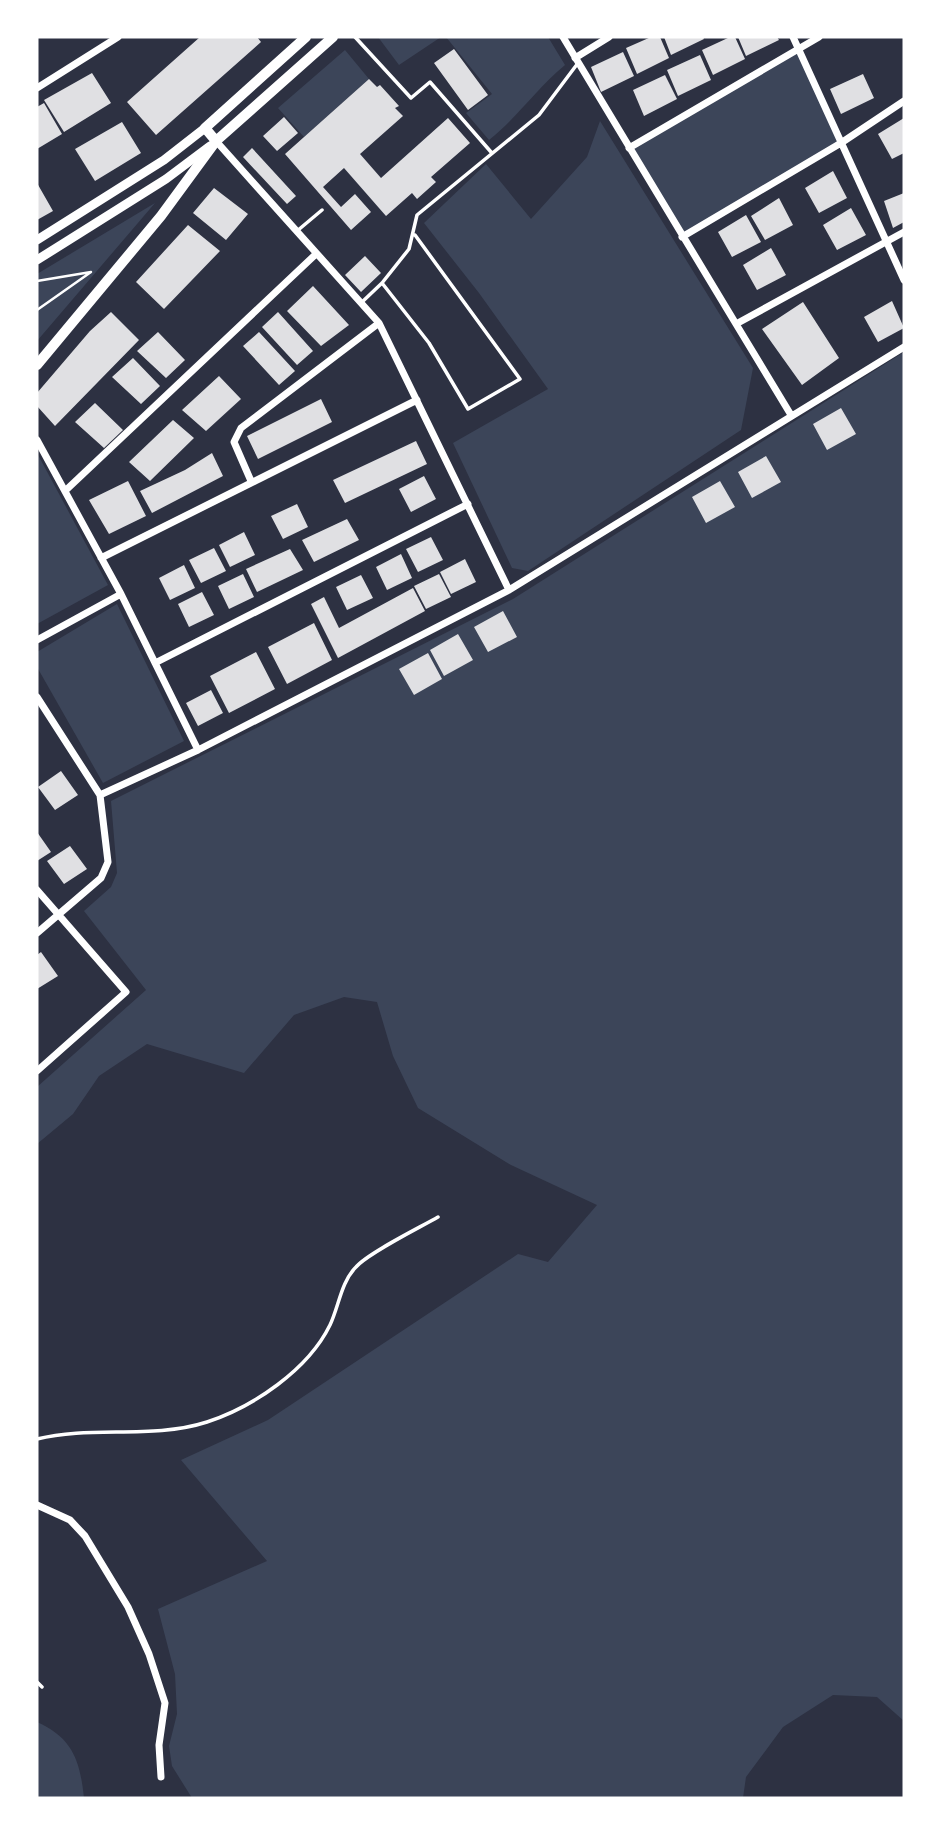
<svg xmlns="http://www.w3.org/2000/svg" width="941" height="1835" font-family="Commissioner,sans-serif">
  <rect width="100%" height="100%" fill="#2d3142"/>
  <path fill="#3c4559" d="M378 37H441L399 65Z
    M446 37H548L565 65C537 88 517 118 489 140L466 113 492 94Z
    M799 49 841 143 682 237 629 148Z
    M345 50 369 79 304 137 278 108Z
    M600 121 753 368 741 430 528 571 512 568 453 443 548 389 479 293 424 223 486 164 531 219 587 157Z
    M155 203 37 341V274Z
    M904 352V1721L877 1697 833 1695 783 1727 746 1777 743 1798H192L172 1766 169 1746 177 1714 175 1674 158 1609 267 1561 181 1460 268 1420 518 1254 548 1262 597 1205 511 1165 418 1108 393 1056 377 1002 344 997 294 1015 244 1073 147 1044 99 1076 73 1114 37 1144V1087L146 990 84 911 111 887 117 873 111 801 513 599Z
    M37 453 108 585 37 624Z
    M117 604 184 741 103 783 37 667V652Z
    M37 1722C73 1738 80 1761 84 1798H37Z"/>
  <path fill="#e0e0e3" d="M200 37H257L261 42 156 135 127 102Z
    M651 37H660L669 58 637 74 626 48Z
    M664 37H703L704 39 671 55Z
    M730 37H735L745 59 713 75 702 50Z
    M738 37H777L779 40 746 56Z
    M454 49 488 95 468 110 434 63Z
    M623 52 634 76 601 92 591 67Z
    M700 55 711 80 678 96 667 70Z
    M92 73 111 103 64 132 44 100Z
    M863 74 874 98 841 114 830 89Z
    M665 75 677 99 644 116 633 90Z
    M369 79 377 87 380 85 399 106 395 108 403 116 360 154 381 178 448 118 470 143 431 177 436 182 417 199 412 193 386 216 344 168 323 187 341 207 355 194 371 212 351 230 285 154Z
    M44 103 62 134 37 149V107Z
    M284 117 298 133 277 151 263 136Z
    M904 118V153L892 159 878 134Z
    M122 122 141 153 95 181 75 149Z
    M252 148 296 196 287 204 243 157Z
    M833 171 847 198 819 213 805 188Z
    M37 183 53 211 37 220Z
    M214 188 248 214 226 240 193 213Z
    M904 193V222L893 228 884 201Z
    M779 198 793 225 765 240 751 216Z
    M851 208 866 235 837 250 823 225Z
    M746 215 761 242 732 257 718 232Z
    M188 225 220 251 164 309 136 282Z
    M771 248 786 275 757 290 743 265Z
    M365 256 381 273 361 292 345 275Z
    M313 286 349 325 321 346 287 311Z
    M892 301 904 328 878 342 864 317Z
    M803 302 839 358 802 385 762 329Z
    M111 312 139 340 55 426 37 406V393L90 331Z
    M278 312 313 351 297 365 262 327Z
    M158 332 185 360 166 378 137 351Z
    M259 332 295 371 279 385 243 346Z
    M133 358 160 386 141 404 112 377Z
    M219 376 241 399 206 431 182 410Z
    M321 399 332 422 258 459 247 436Z
    M95 403 123 430 104 448 75 422Z
    M841 408 856 434 827 450 813 424Z
    M173 420 194 438 150 481 129 462Z
    M416 441 427 464 345 503 333 480Z
    M212 453 223 476 152 513 140 491 185 470Z
    M766 456 781 482 752 498 738 472Z
    M424 476 436 499 411 512 399 489Z
    M128 481 146 516 109 534 89 500Z
    M720 481 735 507 706 523 692 497Z
    M297 504 308 527 283 539 271 516Z
    M347 519 359 540 314 562 302 540Z
    M244 532 255 555 230 567 219 545Z
    M431 537 443 560 418 572 406 549Z
    M214 548 226 571 201 583 189 560Z
    M290 549 303 570 257 592 246 569Z
    M401 554 412 578 387 590 376 567Z
    M465 559 476 582 451 594 440 572Z
    M184 565 195 588 170 600 159 578Z
    M243 574 254 597 229 609 218 586Z
    M439 574 451 597 426 609 414 586Z
    M361 575 373 598 347 610 336 587Z
    M413 588 425 611 338 658 311 604 324 597 339 628Z
    M202 592 214 615 189 627 178 604Z
    M503 611 517 637 488 652 474 627Z
    M314 623 332 660 287 684 268 647Z
    M458 634 473 660 444 676 430 650Z
    M256 652 275 689 229 713 210 676Z
    M428 653 442 679 414 695 399 669Z
    M211 690 223 713 198 726 186 703Z
    M61 771 78 795 55 810 38 787Z
    M37 832 51 852 37 861Z
    M70 846 87 869 64 884 47 861Z
    M41 952 58 976 37 989V955Z"/>
  <g fill="none" stroke-linecap="round" stroke-linejoin="round">
    <path stroke="#fff" stroke-width="2.5" d="M37 281 91 272 37 310"/>
    <path stroke="#fff" stroke-width="3.5" d="M355 37 411 98 430 82 491 152
      M297 231 322 210
      M382 283 429 343 468 409 520 379 415 235
      M361 303 382 283 409 249 417 215 539 115 578 63
      M37 1439C92 1425 151 1440 207 1422 253 1407 308 1370 330 1325 339 1306 341 1282 356 1267 368 1253 419 1228 438 1217
      M37 1682 42 1687"/>
    <path stroke="#fff" stroke-width="7" d="M563 37 736 324 904 232
      M793 37 904 280
      M575 58 609 37
      M37 88 118 37
      M216 141 379 323 509 590
      M629 148 819 37
      M682 237 841 143 904 101
      M736 324 791 415
      M37 440 121 594 198 750
      M251 481 234 442 241 428 379 323
      M65 491 316 254
      M101 558 417 400
      M37 640 121 594
      M155 663 468 504
      M37 697 100 795 108 862 101 878 37 933
      M100 795 198 750 509 590 904 347
      M37 890 126 992 37 1071
      M37 1505 70 1520 85 1536 128 1607 149 1654 165 1703 159 1745 161 1777"/>
    <path stroke="#fff" stroke-width="9" d="M37 240 164 160 205 128
      M37 260 166 179 210 146"/>
    <path stroke="#fff" stroke-width="10" d="M216 141 205 128 306 37
      M37 365 161 216 216 141 333 37"/>
  </g>
  <rect width="941" height="1835" fill="none" stroke="#ffffff" stroke-width="77"/>
</svg>
